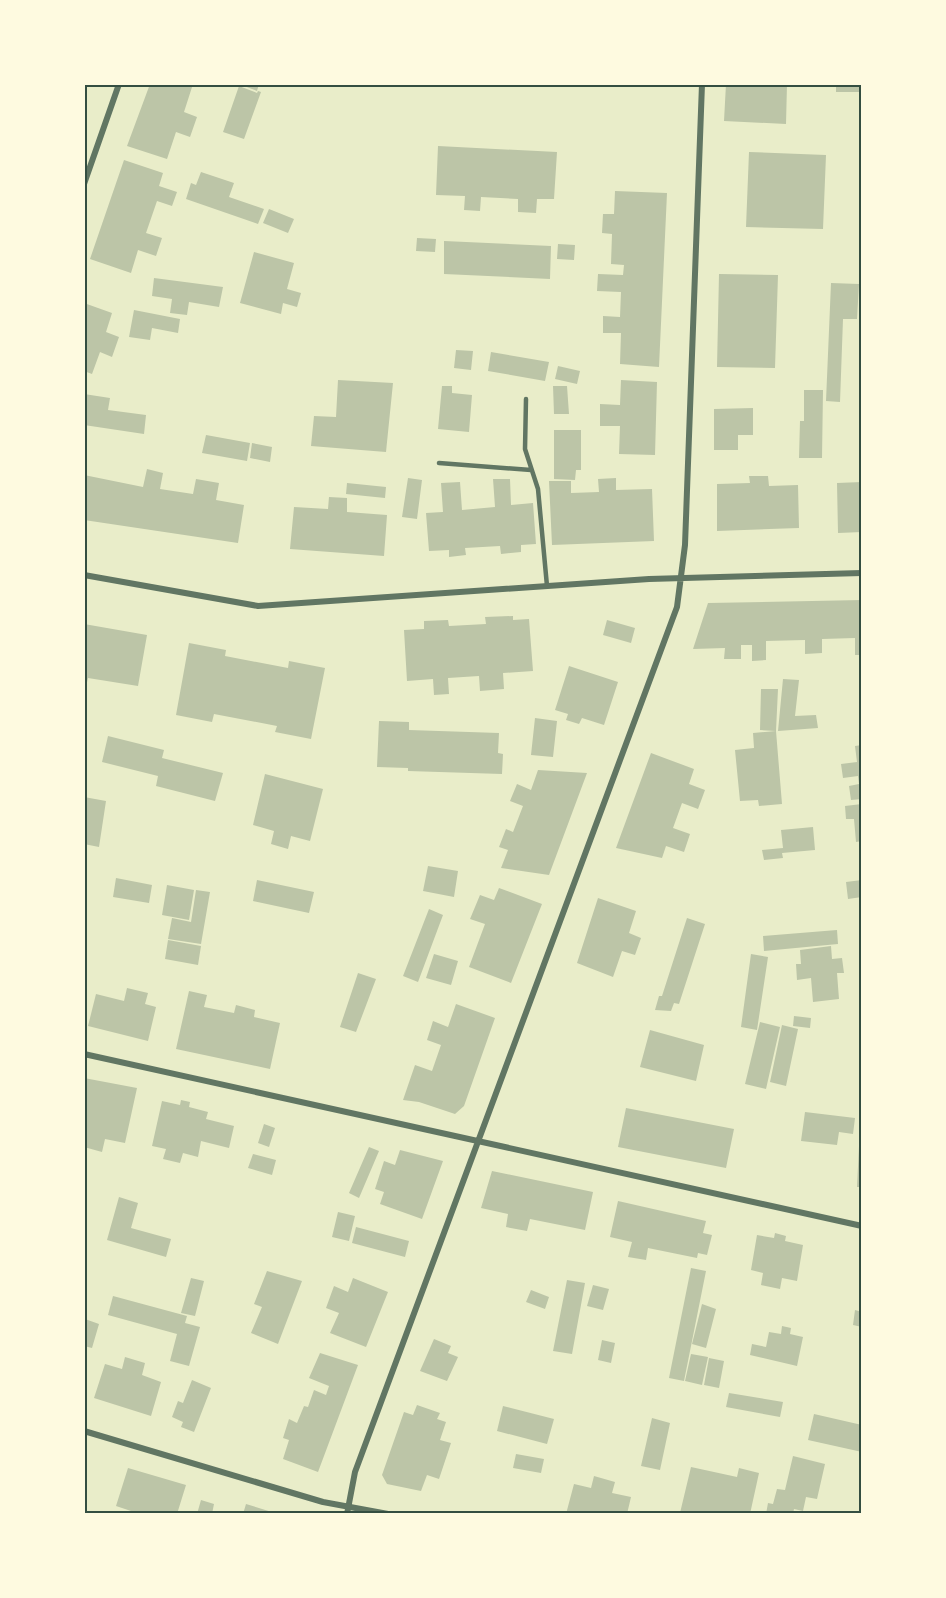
<svg xmlns="http://www.w3.org/2000/svg" width="946" height="1598" font-family="'PT Sans Narrow',sans-serif">
  <rect width="100%" height="100%" fill="#e9edc9"/>
  <path fill="#bcc5a7" d="M150 84H193L184 112 197 117 190 137 176 132 167 159 127 146Z
    M239 84H259L257 91Z
    M726 84H787L786 124 724 121Z
    M836 84H862V92H836Z
    M239 86 257 93 258 91 261 92 244 139 223 132Z
    M438 146 557 152 554 199H537L536 213 518 212V199L481 197 480 211 464 210 465 196 436 195Z
    M749 152 826 155 823 229 746 227Z
    M124 160 163 173 159 186 177 192 172 206 157 201 146 233 162 238 156 256 138 250 131 273 90 259Z
    M201 172 234 183 229 197 264 209 258 224 186 199 191 183 196 185Z
    M615 191 667 193 659 367 620 364 621 333H603V316L620 317 621 292 597 291 598 274 623 275 624 265 611 264 612 234 602 233 603 214H614Z
    M269 209 294 219 288 233 263 223Z
    M417 238 436 239 435 252 416 251Z
    M444 241 551 246 550 279 444 274Z
    M558 244 575 245 574 260 557 259Z
    M254 252 294 263 287 289 301 293 297 307 283 303 281 314 240 303Z
    M719 274 778 275 775 368 717 367Z
    M154 278 223 287 219 307 189 302 187 315 170 313 172 299 152 296Z
    M831 283 859 284 857 319H843L840 402 826 401Z
    M84 303 112 313 106 332 119 337 112 357 100 352 92 374 84 371Z
    M134 310 180 319 178 333 152 328 150 340 129 337Z
    M456 350 473 351 471 370 454 368Z
    M491 352 549 362 545 381 488 371Z
    M558 366 580 371 577 384 555 379Z
    M338 380 393 383 386 452 311 446 314 416 336 417Z
    M621 380 657 382 655 455 619 454 620 426H600V404L620 405Z
    M442 386H452V393L472 395 469 432 438 429Z
    M553 386H567L569 414H554Z
    M804 390H823L822 458H799L800 421H804Z
    M84 394 110 398 108 410 146 415 144 434 84 425Z
    M753 408V435H738V450H714V409Z
    M554 430H581V470H576L575 480 554 479Z
    M206 435 250 443 247 461 202 453Z
    M252 443 272 447 270 462 250 458Z
    M147 469 163 473 160 489 193 494 196 479 219 483 216 500 244 505 238 543 84 520V475L143 487Z
    M749 476H768L769 486 798 485 799 528 717 531V484L750 483Z
    M408 478 422 480 417 519 402 517Z
    M616 478V490L652 489 654 541 552 545 549 481H571V493L599 492 598 479Z
    M493 479H510L511 505 533 503 536 544 521 545V552L501 554 500 546 465 548 466 555 449 557V550L429 551 426 513 443 512 441 483 460 482 462 510 495 507Z
    M862 482V532L838 533 837 483Z
    M347 483 386 487 385 498 346 494Z
    M329 497 347 498V512L387 515 384 556 290 549 294 507 328 509Z
    M862 600V655H855V638L822 639V653L805 654V640L766 641V660L752 661V645H741V659H724L725 648 693 649 708 603Z
    M513 616V620L529 619 533 671 503 673 504 689 480 691 479 676 448 678 449 694 434 695 433 679 407 681 404 630 424 629V621L448 620 449 626 486 624 485 617Z
    M607 620 635 628 631 643 603 635Z
    M84 624 147 635 138 686 88 678 85 691H84Z
    M189 643 226 650 225 656 288 668 289 661 325 668 311 739 275 732 277 726 214 714 212 722 176 715Z
    M569 666 618 682 604 725 582 718 579 724 566 720 568 714 555 710Z
    M783 679 799 680 795 716 816 715 818 728 778 731Z
    M761 689H778L776 731 782 804 759 806 758 800 740 801 735 750 754 748 753 733 776 731 760 730Z
    M535 718 557 721 553 757 531 755Z
    M379 721 409 722V730L499 733 498 753 503 754 502 774 408 771V768L377 767Z
    M108 736 164 750 162 758 223 773 215 801 156 786 158 776 102 762Z
    M862 745V799L851 800 849 786 859 784 858 776 843 778 841 764 857 762 855 746Z
    M651 753 694 769 689 784 705 790 698 809 682 803 673 828 690 834 684 852 666 846 662 858 616 848Z
    M538 770 587 773 549 875 501 868 508 850 499 847 506 829 513 832 523 806 510 801 517 784 531 790Z
    M265 774 323 789 310 841 291 836 288 849 271 844 274 831 253 825Z
    M84 797 106 801 99 847 84 844Z
    M862 804V841L856 842 854 819H846L845 806Z
    M813 827 815 850 782 853 783 858 764 860 762 850 783 848 781 830Z
    M428 866 458 871 454 897 423 891Z
    M116 878 152 885 149 903 113 897Z
    M257 880 314 892 309 913 253 901Z
    M862 880V897L848 899 846 882Z
    M167 885 194 890 189 920 162 915Z
    M499 888 542 904 511 983 469 967 485 924 470 919 480 895 494 900Z
    M196 890 210 892 201 944 168 939 172 918 191 922Z
    M598 898 636 911 629 933 641 938 635 955 622 951 613 977 577 963Z
    M429 909 443 915 418 982 403 976Z
    M687 918 705 924 679 1004 674 1003 671 1011 655 1010 659 996H662Z
    M837 930 838 944 764 951 763 936Z
    M168 940 201 946 198 965 165 959Z
    M831 946 832 959 842 958 844 973H837L839 999 813 1002 811 978 797 980 796 964H801L800 950Z
    M434 954 458 961 451 985 426 978Z
    M751 954 768 957 757 1030 741 1027Z
    M358 973 376 979 356 1032 340 1027Z
    M127 988 148 993 145 1004 156 1007 148 1041 88 1026 96 994 124 1001Z
    M189 991 207 995 204 1007 234 1013 236 1005 255 1010 254 1017 280 1023 270 1069 176 1049Z
    M456 1004 495 1018 464 1106 455 1114 419 1102 403 1100 415 1065 432 1071 441 1045 427 1040 433 1021 448 1027Z
    M794 1016 811 1018 810 1028 793 1026Z
    M760 1022 780 1027 766 1089 745 1084Z
    M782 1025 798 1029 786 1086 770 1082Z
    M650 1030 704 1045 696 1081 640 1067Z
    M84 1078 137 1088 125 1143 105 1139 102 1152 84 1147Z
    M181 1100 190 1102 189 1107 208 1112 206 1119 234 1126 229 1148 201 1141 198 1157 183 1153 180 1163 163 1159 166 1149 152 1146 162 1101 180 1105Z
    M626 1108 734 1129 726 1168 618 1147Z
    M805 1112 855 1118 853 1134 839 1132 837 1145 801 1141Z
    M264 1124 275 1128 269 1147 258 1143Z
    M859 1146H862V1187H857Z
    M369 1147 379 1151 359 1198 349 1193Z
    M400 1150 443 1161 422 1219 380 1204 384 1192 375 1189 384 1161 395 1165Z
    M253 1154 276 1160 272 1175 248 1168Z
    M492 1171 593 1192 585 1230 530 1219 527 1231 506 1227 508 1214 481 1208Z
    M119 1197 138 1203 131 1228 171 1239 166 1257 107 1240Z
    M618 1201 706 1221 703 1233 712 1235 707 1255 698 1253 697 1258 648 1248 646 1260 628 1257 632 1242 610 1237Z
    M338 1212 355 1216 349 1241 332 1237Z
    M356 1227 409 1241 405 1257 352 1243Z
    M775 1233 786 1236 785 1241 803 1245 797 1281 782 1278 780 1289 761 1285 763 1273 751 1270 757 1235 774 1238Z
    M691 1268 706 1271 684 1381 669 1378Z
    M267 1271 302 1281 278 1344 251 1333 262 1307 254 1304Z
    M191 1278 204 1281 195 1316 181 1313Z
    M353 1278 388 1292 366 1347 330 1333 339 1313 326 1308 334 1286 348 1292Z
    M567 1280 585 1283 572 1354 553 1351Z
    M593 1285 609 1289 603 1310 587 1306Z
    M531 1290 549 1297 545 1309 526 1302Z
    M113 1296 187 1316 185 1323 200 1327 189 1366 170 1361 177 1334 108 1315Z
    M702 1304 716 1309 706 1348 692 1344Z
    M855 1310 862 1312V1327L853 1325Z
    M85 1319 99 1324 92 1348 84 1346Z
    M782 1326 791 1328 790 1334 803 1337 797 1366 750 1355 752 1344 766 1347 769 1332 781 1334Z
    M434 1339 451 1346 448 1353 458 1357 447 1381 420 1371Z
    M602 1340 615 1343 611 1363 598 1360Z
    M320 1353 358 1365 318 1472 283 1459 289 1440 283 1438 289 1419 297 1423 304 1406 308 1407 314 1390 326 1395 329 1386 309 1378Z
    M691 1354 708 1357 702 1385 685 1381Z
    M125 1357 145 1363 142 1375 161 1382 151 1416 94 1398 105 1364 122 1369Z
    M709 1358 724 1361 719 1388 704 1385Z
    M192 1380 211 1388 194 1432 181 1427 183 1422 172 1417 178 1401 183 1403Z
    M729 1393 783 1402 780 1417 726 1407Z
    M417 1405 440 1413 437 1419 446 1422 440 1440 451 1443 439 1479 427 1475 421 1491 387 1484 382 1475 404 1412 413 1415Z
    M503 1406 554 1419 547 1444 497 1431Z
    M814 1414 862 1425V1452L808 1440Z
    M652 1418 670 1423 660 1470 641 1466Z
    M516 1454 544 1459 541 1473 513 1468Z
    M793 1456 825 1464 817 1499 806 1497 803 1511 794 1509 793 1514H766L768 1503 773 1504 777 1489 785 1490Z
    M691 1467 737 1477 739 1468 759 1473 750 1514H707L694 1511V1514L680 1513Z
    M128 1468 186 1485 177 1514H134V1512L116 1506Z
    M594 1476 615 1482 612 1493 631 1497 627 1514H566L574 1484 591 1488Z
    M201 1500 214 1504 212 1514H197Z
    M246 1504 275 1513V1514H243Z"/>
  <g fill="none" stroke-linecap="round" stroke-linejoin="round">
    <path stroke="#617663" stroke-width="4.5" d="M526 399 525 449 538 489 547 586
      M439 463 531 470"/>
    <path stroke="#617663" stroke-width="6" d="M84 184 119 84
      M84 575 258 606 649 579 862 573
      M84 1054 862 1226
      M84 1431 323 1502 388 1514
      M347 1514 355 1472 677 607 685 545 702 84"/>
  </g>
  <rect width="946" height="1598" fill="none" stroke="#fefae0" stroke-width="171"/>
  <rect x="86" y="86" width="774" height="1426" fill="none" stroke="#344e41" stroke-width="2"/>
</svg>
